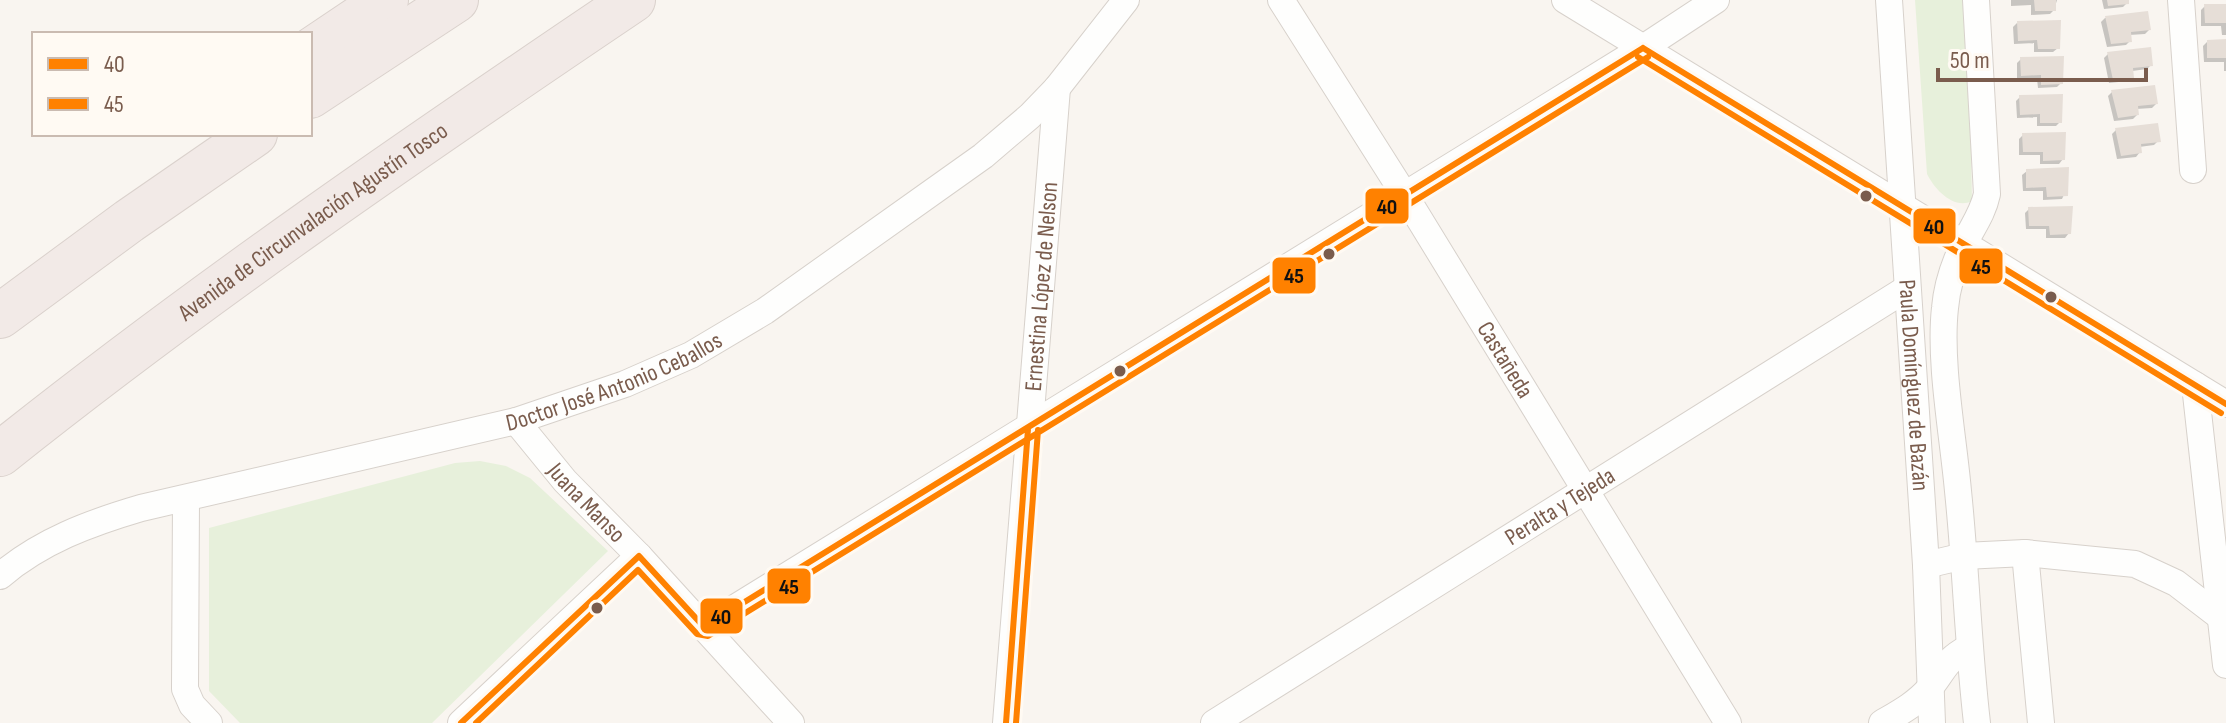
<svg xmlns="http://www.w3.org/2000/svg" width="2226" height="723" font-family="'Sofia Sans Condensed',sans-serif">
  <rect width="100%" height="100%" fill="#f9f5f0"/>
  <path fill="#e7f0db" d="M1915 0H1968L1972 201C1954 210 1935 190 1927 174Z
    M480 461 506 466 530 478 608 551 432 723H240L209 691V528L455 463Z"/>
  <path fill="#0003" d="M2011 0H2057L2054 10 2050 14 2031 15V5L2011 6Z
    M2102 0H2127V3L2123 7 2104 9Z
    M2205 6H2226V35H2222L2221 26H2201V10Z
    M2147 13 2149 30 2145 34 2129 35 2130 41 2126 45 2107 47 2101 22 2105 18Z
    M2017 23 2058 48 2053 52H2034V43L2014 44 2013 27Z
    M2226 41V71H2224V62H2204L2203 46 2207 42Z
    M2108 54 2151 65 2147 69 2132 71V77L2128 81 2109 83 2104 58Z
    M2021 59 2061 83 2057 87 2038 88 2037 79H2017V63Z
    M2112 92 2156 104 2152 108 2136 109 2137 115 2133 119 2114 121 2108 96Z
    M2020 97 2060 122 2056 126H2037V117L2017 118 2016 101Z
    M2116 130 2158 141 2154 145 2139 147 2140 152 2136 157 2117 159 2112 134Z
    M2023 135 2063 159 2059 164H2040V155H2019V139Z
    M2068 169V186L2062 199 2043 200V191H2023L2022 175 2027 171Z
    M2029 209 2069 233 2065 238H2046V229H2026L2025 213Z"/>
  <path fill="#e6ded7" d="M2034 0H2056V11H2035Z
    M2107 0H2129V4L2108 6Z
    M2204 4H2226V23H2205Z
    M2148 11 2151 30 2131 32 2132 42 2111 44 2105 16Z
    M2061 20 2060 49H2038L2037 40 2018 41 2017 21Z
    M2226 39V58H2207V40Z
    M2151 47 2153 66 2133 68 2134 78 2113 80 2107 52Z
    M2064 56 2063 84 2041 85V75L2021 76 2020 57Z
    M2155 85 2158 104 2138 106 2139 115 2118 118 2111 90Z
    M2063 94 2062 123H2040V114L2020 115 2019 95Z
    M2158 123 2161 142 2141 144 2142 153 2121 156 2115 128Z
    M2066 132 2065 160 2043 161V152H2023L2022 133Z
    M2069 167 2068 196 2047 197 2046 187 2026 188V169Z
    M2073 206 2071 234 2050 235 2049 226H2029L2028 207Z"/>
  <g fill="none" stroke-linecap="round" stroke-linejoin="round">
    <g stroke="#d7d1cb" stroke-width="28">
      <g id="minor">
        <path id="s1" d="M1281 0 1404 194 1728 723"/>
        <path d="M1565 0 2226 404"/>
        <path id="s2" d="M1889 0 1926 565 1932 723"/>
        <path d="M1976 0 1987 194C1983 213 1973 226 1964 244 1954 264 1947 285 1945 308 1939 362 1953 435 1958 491 1966 568 1968 646 1977 723"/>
        <path d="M2181 0 2193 170"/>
        <path d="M2195 385 2226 665"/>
        <path id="s3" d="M516 421 565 481 639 556 791 723"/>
        <path d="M186 499 185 689 192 705 209 723"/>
        <path d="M2025 553 2041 723"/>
        <path d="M1926 565 1964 556 2025 553 2135 564 2176 583 2219 616"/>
        <path id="s4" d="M0 576C41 541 90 523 141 508L516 421 625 384 691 355 765 311 983 156 1030 116 1057 88 1126 0"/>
        <path d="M704 627 1643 48 1716 0"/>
        <path d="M461 723 639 556"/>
        <path id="s5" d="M1006 723 1057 88"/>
        <path id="s6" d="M1214 723 1906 289"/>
        <path d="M1882 723C1899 713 1916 704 1929 689 1945 670 1944 661 1968 648"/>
      </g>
    </g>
    <g stroke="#dad1cc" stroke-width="46">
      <g id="motorway">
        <path d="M310 51 386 0"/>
        <path d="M310 96 456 0"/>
        <path d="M0 316 129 221 255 134"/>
        <path id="s7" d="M0 454C203 292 418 145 633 0"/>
      </g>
    </g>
    <use href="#minor" stroke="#fefefd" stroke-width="26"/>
    <use href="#motorway" stroke="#f2eae7" stroke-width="44"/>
    <g stroke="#fffaf3" stroke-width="12">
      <path id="bus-1" d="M1643 48 2226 404
        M461 723 639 556 704 627 1643 48
        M1006 723 1028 429"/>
    </g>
    <g stroke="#fffaf3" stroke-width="12">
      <path id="bus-2" d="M1638 57 2221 413
        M476 723 638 570 697 634 708 636 1648 57
        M1016 723 1038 430"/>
    </g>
    <use href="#bus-1" stroke="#ff8100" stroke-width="6"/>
    <use href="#bus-2" stroke="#ff8100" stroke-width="6"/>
  </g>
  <g fill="#7a5c4d" stroke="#fffaf3" stroke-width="3">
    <circle cx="1866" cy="196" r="7"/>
    <circle cx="1329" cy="254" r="7"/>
    <circle cx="2051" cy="297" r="7"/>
    <circle cx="1120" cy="371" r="7"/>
    <circle cx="597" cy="608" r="7"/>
  </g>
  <g text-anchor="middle" stroke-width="6" stroke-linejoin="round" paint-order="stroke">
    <g font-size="24" fill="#7a5c4d" stroke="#fffaf3">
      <text dy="8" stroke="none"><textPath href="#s7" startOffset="390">Avenida de Circunvalación Agustín Tosco</textPath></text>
      <text dy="8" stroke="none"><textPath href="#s5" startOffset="438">Ernestina López de Nelson</textPath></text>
      <text dy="8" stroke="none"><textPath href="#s1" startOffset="424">Castañeda</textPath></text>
      <text dy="8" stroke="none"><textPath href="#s4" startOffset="648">Doctor José Antonio Ceballos</textPath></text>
      <text dy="8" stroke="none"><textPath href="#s2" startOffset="386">Paula Domínguez de Bazán</textPath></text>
      <text dy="8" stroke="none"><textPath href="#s3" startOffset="108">Juana Manso</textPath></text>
      <text dy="8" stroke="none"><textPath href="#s6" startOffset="408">Peralta y Tejeda</textPath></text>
    </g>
  </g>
  <g stroke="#fffaf3" stroke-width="3">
    <rect x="1364" y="187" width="46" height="38" rx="8" fill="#ff8100"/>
    <rect x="1912" y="207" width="45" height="38" rx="8" fill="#ff8100"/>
    <rect x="1958" y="247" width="46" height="38" rx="8" fill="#ff8100"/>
    <rect x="1271" y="256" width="46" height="39" rx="8" fill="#ff8100"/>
    <rect x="766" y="567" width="46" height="38" rx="8" fill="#ff8100"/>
    <rect x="699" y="597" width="45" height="38" rx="8" fill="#ff8100"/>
  </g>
  <g font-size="22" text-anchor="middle" font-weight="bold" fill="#111">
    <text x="1387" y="214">40</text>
    <text x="1934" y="234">40</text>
    <text x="1981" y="274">45</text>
    <text x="1294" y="283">45</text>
    <text x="789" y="594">45</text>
    <text x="721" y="624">40</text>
  </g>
  <rect x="32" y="32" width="280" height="104" fill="#fffaf3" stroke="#cabbb1" stroke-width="2"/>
  <rect x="48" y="58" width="40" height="12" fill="#ff8100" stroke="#cabbb1" stroke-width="2"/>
  <text x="104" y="72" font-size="24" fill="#7a5c4d">40</text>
  <rect x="48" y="98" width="40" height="12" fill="#ff8100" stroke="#cabbb1" stroke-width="2"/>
  <text x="104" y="112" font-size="24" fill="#7a5c4d">45</text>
  <path d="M1938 68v12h208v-12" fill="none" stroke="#7a5c4d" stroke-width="4"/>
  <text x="1950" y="68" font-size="24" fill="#7a5c4d" stroke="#fffaf3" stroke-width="6" paint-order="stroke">50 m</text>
</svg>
